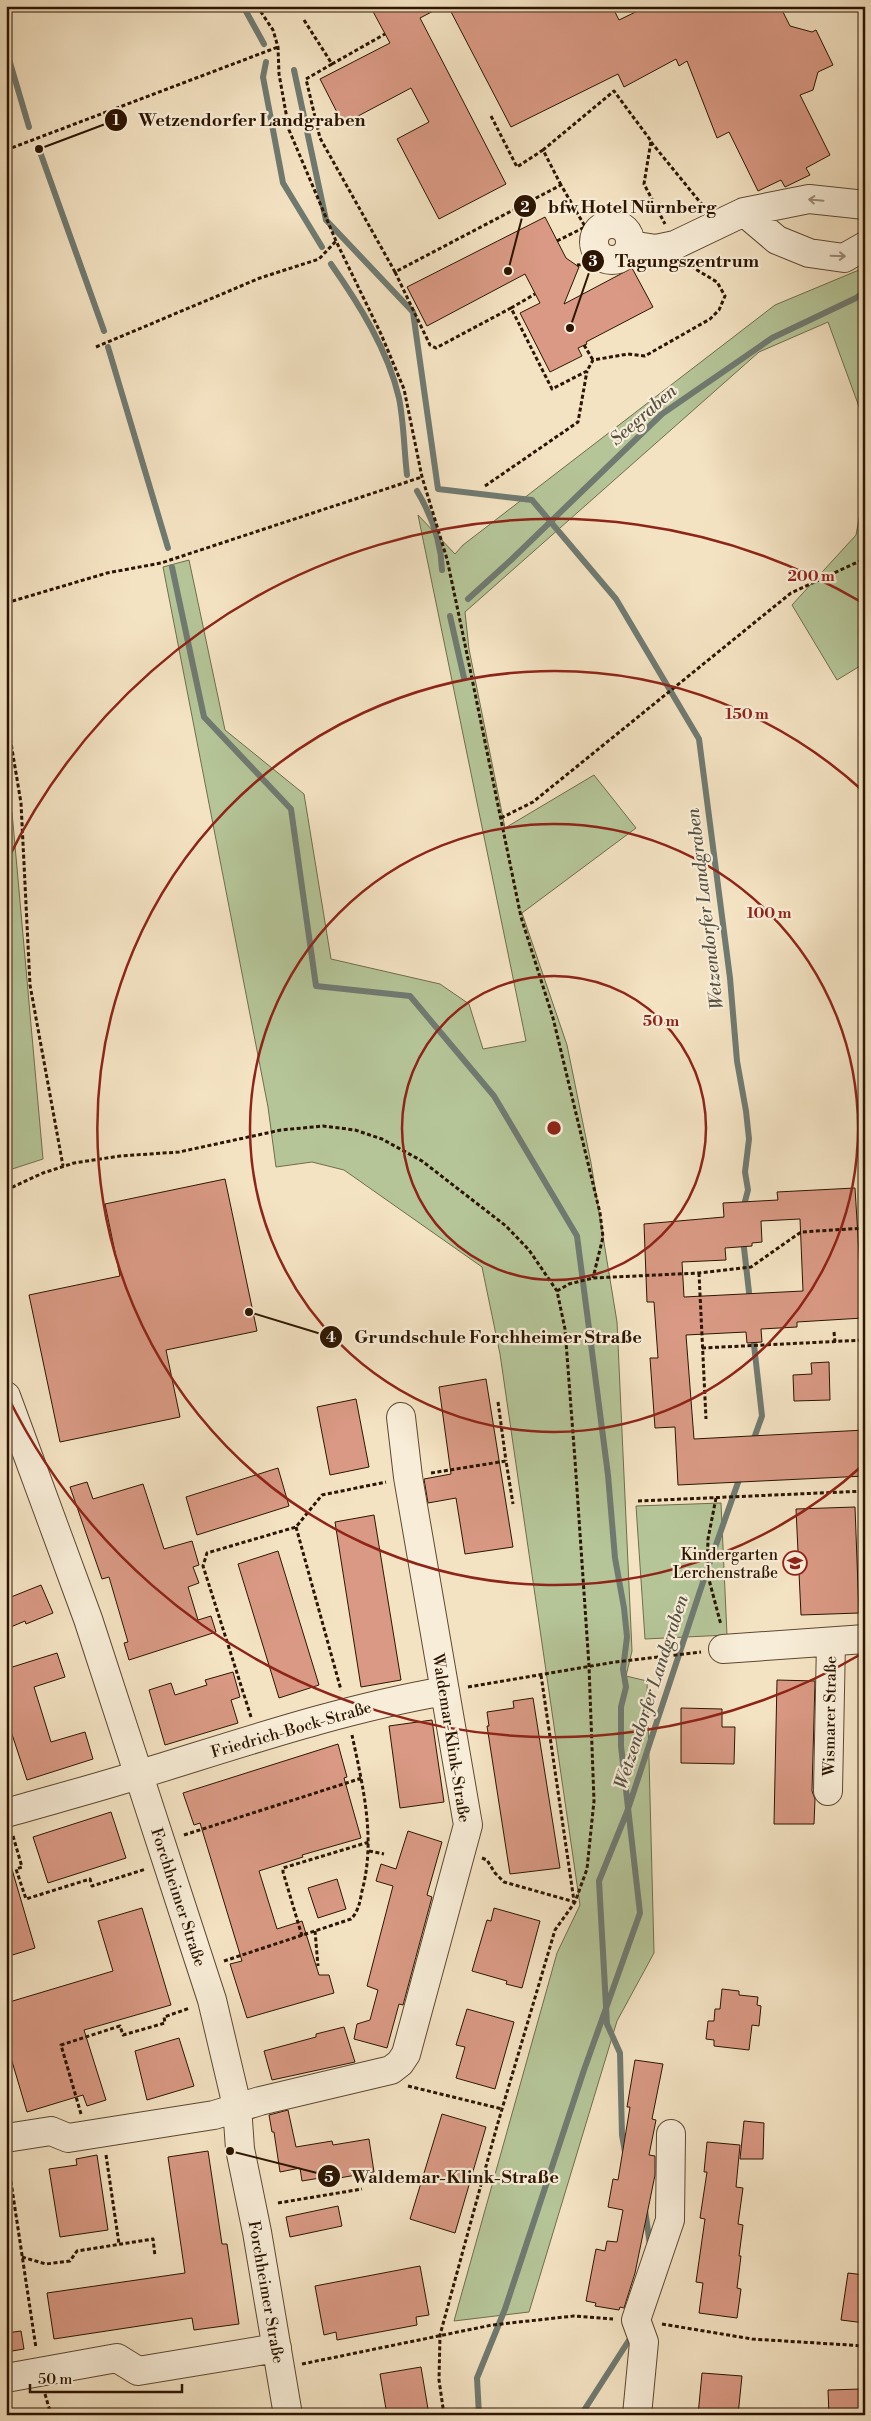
<svg xmlns="http://www.w3.org/2000/svg" width="871" height="2421" font-family="'Libre Bodoni',serif">
  <rect width="100%" height="100%" fill="#f4e3c3"/>
  <filter id="stains"><feTurbulence type="fractalNoise" baseFrequency=".004" numOctaves="4"/><feColorMatrix values="0 0 0 0 .2 0 0 0 0 .09 0 0 0 0 .02 0 0 0 .5 -.17"/></filter>
  <radialGradient id="worn" r=".72"><stop offset=".6" stop-color="#630" stop-opacity="0"/><stop offset="1" stop-color="#630" stop-opacity=".3"/></radialGradient>
  <path fill="#b5c598" stroke="#706d4c" d="M865 265V423L828 322 759 352 465 612 469 649 505 828 594 775 636 828 522 913 567 1045 591 1163 617 1322 632 1651 626 1676 647 1681 654 1953 617 2021 529 2312 454 2321 557 1953 580 1905 500 1354 482 1267 344 1170 312 1162 276 1167 268 1107 163 567 189 560 225 730 304 794 331 959 440 984 469 1004 483 1049 526 1041 418 515 455 554 463 545 775 305 859 270Z
    M865 486V663L837 680 792 605 856 535Z
    M12 812 43 1159 6 1171V814Z
    M721 1503 727 1635 645 1639 636 1506Z"/>
  <g fill="none" stroke-linecap="round" stroke-linejoin="round">
    <path stroke="#707a71" stroke-width="6" d="M243 6 264 44
      M6 49 29 127
      M266 62 263 77 283 183 322 247
      M294 70 326 220 413 312 438 489 532 500 616 599 699 739 730 978 737 1061 746 1111 749 1139 745 1172 748 1190 743 1209
      M39 149 104 331
      M331 264C359 304 388 350 399 398 404 423 404 450 407 475
      M108 347 168 548
      M417 491C432 516 441 541 442 570
      M172 567 204 717 291 809 316 986 410 996 494 1096 577 1236 608 1475 615 1558 624 1608 627 1637 623 1669 626 1687 621 1707V1746L640 1913 584 2070 505 2309 477 2378 479 2415
      M468 599 511 560 662 414 772 338 856 298 865 291
      M450 616 464 678
      M743 1239 750 1301
      M752 1444 762 1416 753 1336
      M625 2152 622 2135 620 2053 607 2024 599 1881 627 1812 706 1573 741 1474
      M645 2210 650 2245
      M581 2415 633 2334"/>
  </g>
  <path fill="#d99984" stroke="#2c1500" fill-rule="evenodd" d="M370 6H443L420 18 506 184 439 219 397 139 429 122 411 88 343 124 320 79 390 43Z
    M448 6H612L619 20 648 6H780L790 26 812 32 816 30 833 65 818 72 813 90 800 95 830 155 806 168 810 175 785 187 781 180 758 191 729 132 717 138 687 61 679 66 676 59 624 87 618 74 511 127Z
    M545 217 566 258 579 267 564 304 632 268 653 307 586 342 587 344 578 348 582 356 550 372 520 313 540 303 525 274 427 326 407 287Z
    M225 1179 257 1331 166 1350 180 1417 60 1442 29 1295 120 1276 105 1204Z
    M855 1188 863 1318 797 1322V1327L761 1329 762 1342 747 1343 746 1332 686 1335 694 1439 865 1430V1476L678 1485 675 1427 655 1428 650 1358H658L654 1302H647L644 1224 724 1217 723 1203 778 1200 777 1192ZM800 1219 803 1291 684 1297 682 1262 726 1260 725 1248 752 1246V1243L762 1242 761 1221Z
    M829 1362 830 1400 794 1401 793 1375 812 1374 811 1363Z
    M486 1379 513 1547 465 1554 456 1498 428 1503 424 1479 451 1474 439 1387Z
    M356 1399 369 1467 330 1475 317 1407Z
    M278 1468 289 1506 197 1535 186 1497Z
    M87 1482 93 1499 143 1484 164 1549 192 1541 199 1565 193 1567 199 1583 188 1587 198 1620 211 1616 216 1632 129 1660 124 1643 128 1642 109 1577 102 1579 70 1487Z
    M855 1507 859 1613 801 1615 796 1509Z
    M374 1515 401 1680 361 1687 335 1522Z
    M278 1551 319 1685 279 1698 238 1564Z
    M41 1585 53 1613 26 1624 25 1621 6 1629V1599Z
    M57 1653 65 1677 34 1687 51 1742 85 1732 93 1759 27 1780 6 1716V1669Z
    M233 1672 240 1697 231 1700 238 1723 165 1745 149 1690 171 1683 175 1695 207 1685 205 1680Z
    M777 1680 815 1681 812 1791 815 1799 814 1824H774Z
    M533 1698 560 1868 510 1874 487 1726H489L487 1712 514 1708 513 1701Z
    M681 1708 722 1709V1727H735L734 1764 681 1763Z
    M432 1720 444 1802 400 1808 389 1726Z
    M338 1744 347 1777 344 1778 361 1838 302 1855 303 1857 259 1871 277 1929 302 1921 319 1975H329L334 1993 247 2018 230 1964 242 1961 200 1823 194 1825 183 1793Z
    M111 1812 126 1858 48 1883 33 1837Z
    M408 1831 442 1842 427 1895 432 1897 403 2005 399 2004 387 2048 354 2039 357 2024 370 2020 378 1990 367 1986 393 1886 376 1881 381 1864 396 1869Z
    M6 1866H11L35 1948 6 1957Z
    M337 1879 346 1909 318 1918 308 1888Z
    M142 1908 171 2005 84 2030 106 2100 87 2106 83 2095 27 2112 6 2041V2003L113 1971 98 1921Z
    M494 1908 540 1921 522 1988 506 1984 507 1981 472 1971 487 1920 491 1921Z
    M722 1989 739 1991V1995L758 1997 757 2005 761 2006 759 2026 752 2025 749 2050 714 2046V2040L706 2039 708 2021H714L715 2009H720Z
    M467 2009 514 2022 495 2089 456 2078 465 2047 456 2045Z
    M344 2027 355 2062 272 2080 264 2051 316 2037V2034Z
    M179 2038 194 2086 147 2100 135 2051Z
    M635 2060 663 2064 652 2119 656 2120 649 2155 655 2156V2175L635 2273 624 2308 620 2307 619 2310 595 2306 596 2303 586 2301 596 2249 605 2251 607 2241 617 2242 623 2210 608 2207 613 2179 618 2180 630 2107H627Z
    M288 2110 296 2147 332 2141 333 2145 369 2139 374 2172 339 2178 338 2175 302 2181 300 2168 280 2172 274 2132H272L269 2115Z
    M442 2114 486 2127 455 2233 410 2219Z
    M744 2121 764 2123 763 2159H740Z
    M707 2142 740 2145 736 2187 743 2188 738 2224 743 2225 739 2256H741L737 2288 741 2289 737 2318 699 2313 703 2283 696 2282 705 2219 700 2218 707 2172H704Z
    M208 2151 222 2244H227L239 2324 194 2330 192 2318 54 2339 47 2293 185 2273 168 2157Z
    M97 2155 108 2230 60 2237 49 2169 77 2165 76 2159Z
    M338 2206 342 2226 290 2237 286 2217Z
    M420 2266 429 2315 416 2317 417 2325 337 2340 336 2332 324 2335 315 2286Z
    M848 2273 865 2275V2323L841 2320Z
    M21 2331 24 2349 6 2352V2333Z
    M421 2367 429 2415H387L380 2374Z
    M702 2373 742 2376 738 2415H698Z
    M861 2389 862 2415H829L828 2390Z"/>
  <g fill="none" stroke-linecap="round" stroke-linejoin="round">
    <g stroke="#5e4831" stroke-width="30">
      <path id="minor" d="M865 205 809 199 744 212 777 240 809 253 844 258 865 246
        M594 242a18 18 0 1 1 36 0a18 18 0 1 1-36 0Z
        M630 245 656 249 675 245 744 212
        M6 1396 88 1619 212 2000 237 2106 240 2149 257 2232 288 2415
        M723 1649 865 1639
        M828 1791 831 1642
        M6 1813C51 1800 97 1788 141 1774 242 1743 341 1709 445 1691
        M6 2138 51 2131 68 2138 214 2115 260 2101 391 2070 400 2063 406 2054 468 1825 408 1477 401 1417
        M6 2378 117 2358 138 2371 277 2348
        M637 2415 644 2342 636 2320 670 2220 671 2134"/>
    </g>
    <path stroke="#2c1500" stroke-width="3" stroke-dasharray="4 2.5" stroke-linecap="butt" d="M257 6 273 30 278 47 279 74 289 130 336 241 381 334 404 389 422 477 447 559 462 630 521 917 553 1018 600 1213 603 1237 593 1278
      M863 6 865 12
      M304 20 332 64 385 34
      M332 64 306 79 320 138 395 272 561 185 594 242
      M491 116 517 167 543 150
      M651 142 704 207
      M6 150 278 47
      M561 185 543 150 614 91 651 141 644 184 665 224
      M557 241 585 227
      M577 265 591 264 602 258
      M395 272 430 345 436 348 511 308 552 389 587 371 593 360 628 354 645 356 710 319 719 310 725 296 717 282 687 264
      M511 308 535 294
      M584 345 593 360
      M96 347 260 278 319 259 336 241
      M485 486 578 422 587 371
      M6 603 107 573 161 563 422 477
      M6 713 21 803 30 985 63 1166
      M501 818 533 802 791 593 862 560 865 566
      M6 1190 43 1173 74 1163 120 1156 179 1152 281 1130 323 1126 355 1130 382 1139 422 1161 506 1226 529 1250 557 1291 565 1329 575 1460 589 1666 594 1801 587 1869 575 1902 555 1930 497 2126 440 2335 439 2380 444 2415
      M699 1273 706 1419
      M557 1291 569 1284 593 1278 699 1273 751 1267 801 1232 865 1228
      M834 1332 835 1342
      M702 1348 865 1340
      M498 1402 506 1461
      M431 1473 506 1461 513 1504
      M716 1498 708 1539 707 1572 721 1625
      M638 1501 865 1491
      M296 1527 341 1690
      M541 1675 574 1901
      M468 1687 615 1662 701 1652
      M251 1717 203 1566 207 1553 296 1527 322 1495 386 1482
      M184 1835 362 1778
      M13 1836 22 1867 16 1869 26 1899 90 1879 92 1886 146 1869
      M369 1851 384 1854
      M482 1858 487 1860 495 1873 504 1882 575 1902
      M315 1931 318 1966
      M302 1936 283 1872V1868L369 1842
      M224 1961 351 1919C358 1912 360 1902 362 1891 376 1839 363 1787 352 1735
      M408 2086 502 2109
      M81 2114 61 2045 120 2026 123 2035 165 2023 164 2017 190 2008
      M106 2155 119 2244
      M8 2162 36 2348
      M278 2203 362 2189
      M22 2257 46 2264 70 2261 77 2251 153 2239 155 2256
      M662 2324 752 2339 865 2346
      M302 2364 492 2325 574 2316 613 2319
      M45 2394 51 2415"/>
    <use href="#minor" stroke="#f8edd8" stroke-width="28"/>
  </g>
  <defs><path id="oneway-shaft" d="M-6 0H5M1.5-3L5.5 0L1.5 3" fill="none" stroke-width="1.6" stroke-linecap="round" stroke-linejoin="round" transform="scale(1.25)"/></defs>
  <g stroke="#9c8c77">
    <use href="#oneway-shaft" transform="translate(816 200) rotate(-175)"/>
    <use href="#oneway-shaft" transform="translate(838 256) rotate(2)"/>
  </g>
  <g fill="none" stroke="#8f2418" stroke-width="2.5">
    <circle cx="554" cy="1128" r="152"/>
    <circle cx="554" cy="1128" r="304"/>
    <path d="M863 1465A457 457 0 1 1 863 791"/>
    <path d="M863 1653A609 609 0 0 1 7 1395M7 861A609 609 0 0 1 863 603"/>
  </g>
  <defs>
    <g id="school-ring" transform="scale(1.25)"><circle r="9.5" fill="#f8edd8" stroke="#8f2418" stroke-width="1.5"/><path d="M0-5L7-2L0 1L-7-2ZM-4 1L0 2.5L4 1V4Q0 6-4 4Z" fill="#8f2418"/></g>
  </defs>
  <g fill-rule="evenodd">
    <use href="#school-ring" x="795" y="1563"/>
  </g>
  <g text-anchor="middle" stroke-width="4.5" stroke-linejoin="round" paint-order="stroke">
    <g font-size="16" fill="#2c1500" stroke="#f8edd8" text-anchor="end">
      <text x="778" y="1560">Kindergarten<tspan x="778" dy="18">Lerchenstraße</tspan></text>
    </g>
    <g font-size="16" fill="#2c1500" stroke="#f8edd8">
      <text transform="translate(829 1716) rotate(-89)" y="6">Wismarer Straße</text>
      <text transform="translate(291 1729) rotate(-16)" y="6">Friedrich-Bock-Straße</text>
      <text transform="translate(452 1738) rotate(81)" y="6">Waldemar-Klink-Straße</text>
      <text transform="translate(179 1897) rotate(72)" y="6">Forchheimer Straße</text>
      <text transform="translate(267 2292) rotate(80)" y="6">Forchheimer Straße</text>
    </g>
    <g font-size="18" font-style="italic" fill="#545042" stroke="#f8edd8">
      <text transform="translate(643 415) rotate(-41)" y="6">Seegraben</text>
      <text transform="translate(705 909) rotate(-97)" y="6">Wetzendorfer Landgraben</text>
      <text transform="translate(651 1692) rotate(-72)" y="6">Wetzendorfer Landgraben</text>
    </g>
  </g>
  <circle cx="554" cy="1128" r="8" fill="#8f2418" stroke="#f8edd8" stroke-width="2.5"/>
  <g font-size="15" text-anchor="middle" font-weight="bold" fill="#8f2418" stroke="#f8edd8" stroke-width="4.5" stroke-linejoin="round" paint-order="stroke">
    <text x="811" y="581">200 m</text>
    <text x="747" y="719">150 m</text>
    <text x="769" y="918">100 m</text>
    <text x="661" y="1026">50 m</text>
  </g>
  <path fill="none" stroke="#2c1500" stroke-width="2" d="M39 149L116 120M508 271L525 206M570 328L593 261M249 1312L331 1337M230 2151L329 2176"/>
  <g fill="#2c1500" stroke="#f8edd8" stroke-width="2">
    <circle cx="39" cy="149" r="5"/>
    <circle cx="508" cy="271" r="5"/>
    <circle cx="570" cy="328" r="5"/>
    <circle cx="249" cy="1312" r="5"/>
    <circle cx="230" cy="2151" r="5"/>
    <circle cx="116" cy="120" r="12"/>
    <circle cx="525" cy="206" r="12"/>
    <circle cx="593" cy="261" r="12"/>
    <circle cx="331" cy="1337" r="12"/>
    <circle cx="329" cy="2176" r="12"/>
  </g>
  <g font-size="15" text-anchor="middle" font-weight="bold" fill="#fff">
    <text x="116" y="125">1</text>
    <text x="525" y="212">2</text>
    <text x="593" y="266">3</text>
    <text x="331" y="1342">4</text>
    <text x="329" y="2182">5</text>
  </g>
  <g font-size="18" text-anchor="middle" font-weight="bold" fill="#2c1500" stroke="#f8edd8" stroke-width="4.5" stroke-linejoin="round" paint-order="stroke">
    <text x="252" y="126">Wetzendorfer Landgraben</text>
    <text x="632" y="213">bfw Hotel Nürnberg</text>
    <text x="687" y="267">Tagungszentrum</text>
    <text x="498" y="1343">Grundschule Forchheimer Straße</text>
    <text x="455" y="2183">Waldemar-Klink-Straße</text>
  </g>
  <rect width="871" height="2421" fill="none" stroke="#f4e3c3" stroke-width="25"/>
  <rect x="8" y="8" width="856" height="2406" fill="none" stroke="#2c1500" stroke-width="2.5"/>
  <rect x="12" y="12" width="846" height="2396" fill="none" stroke="#2c1500"/>
  <path d="M30 2384v8h152v-8" fill="none" stroke="#2c1500" stroke-width="2.5"/>
  <text x="38" y="2384" font-size="15" fill="#2c1500" stroke="#f8edd8" stroke-width="4" paint-order="stroke">50 m</text>
  <rect width="100%" height="100%" filter="url(#stains)"/>
  <rect width="100%" height="100%" fill="url(#worn)"/>
</svg>
